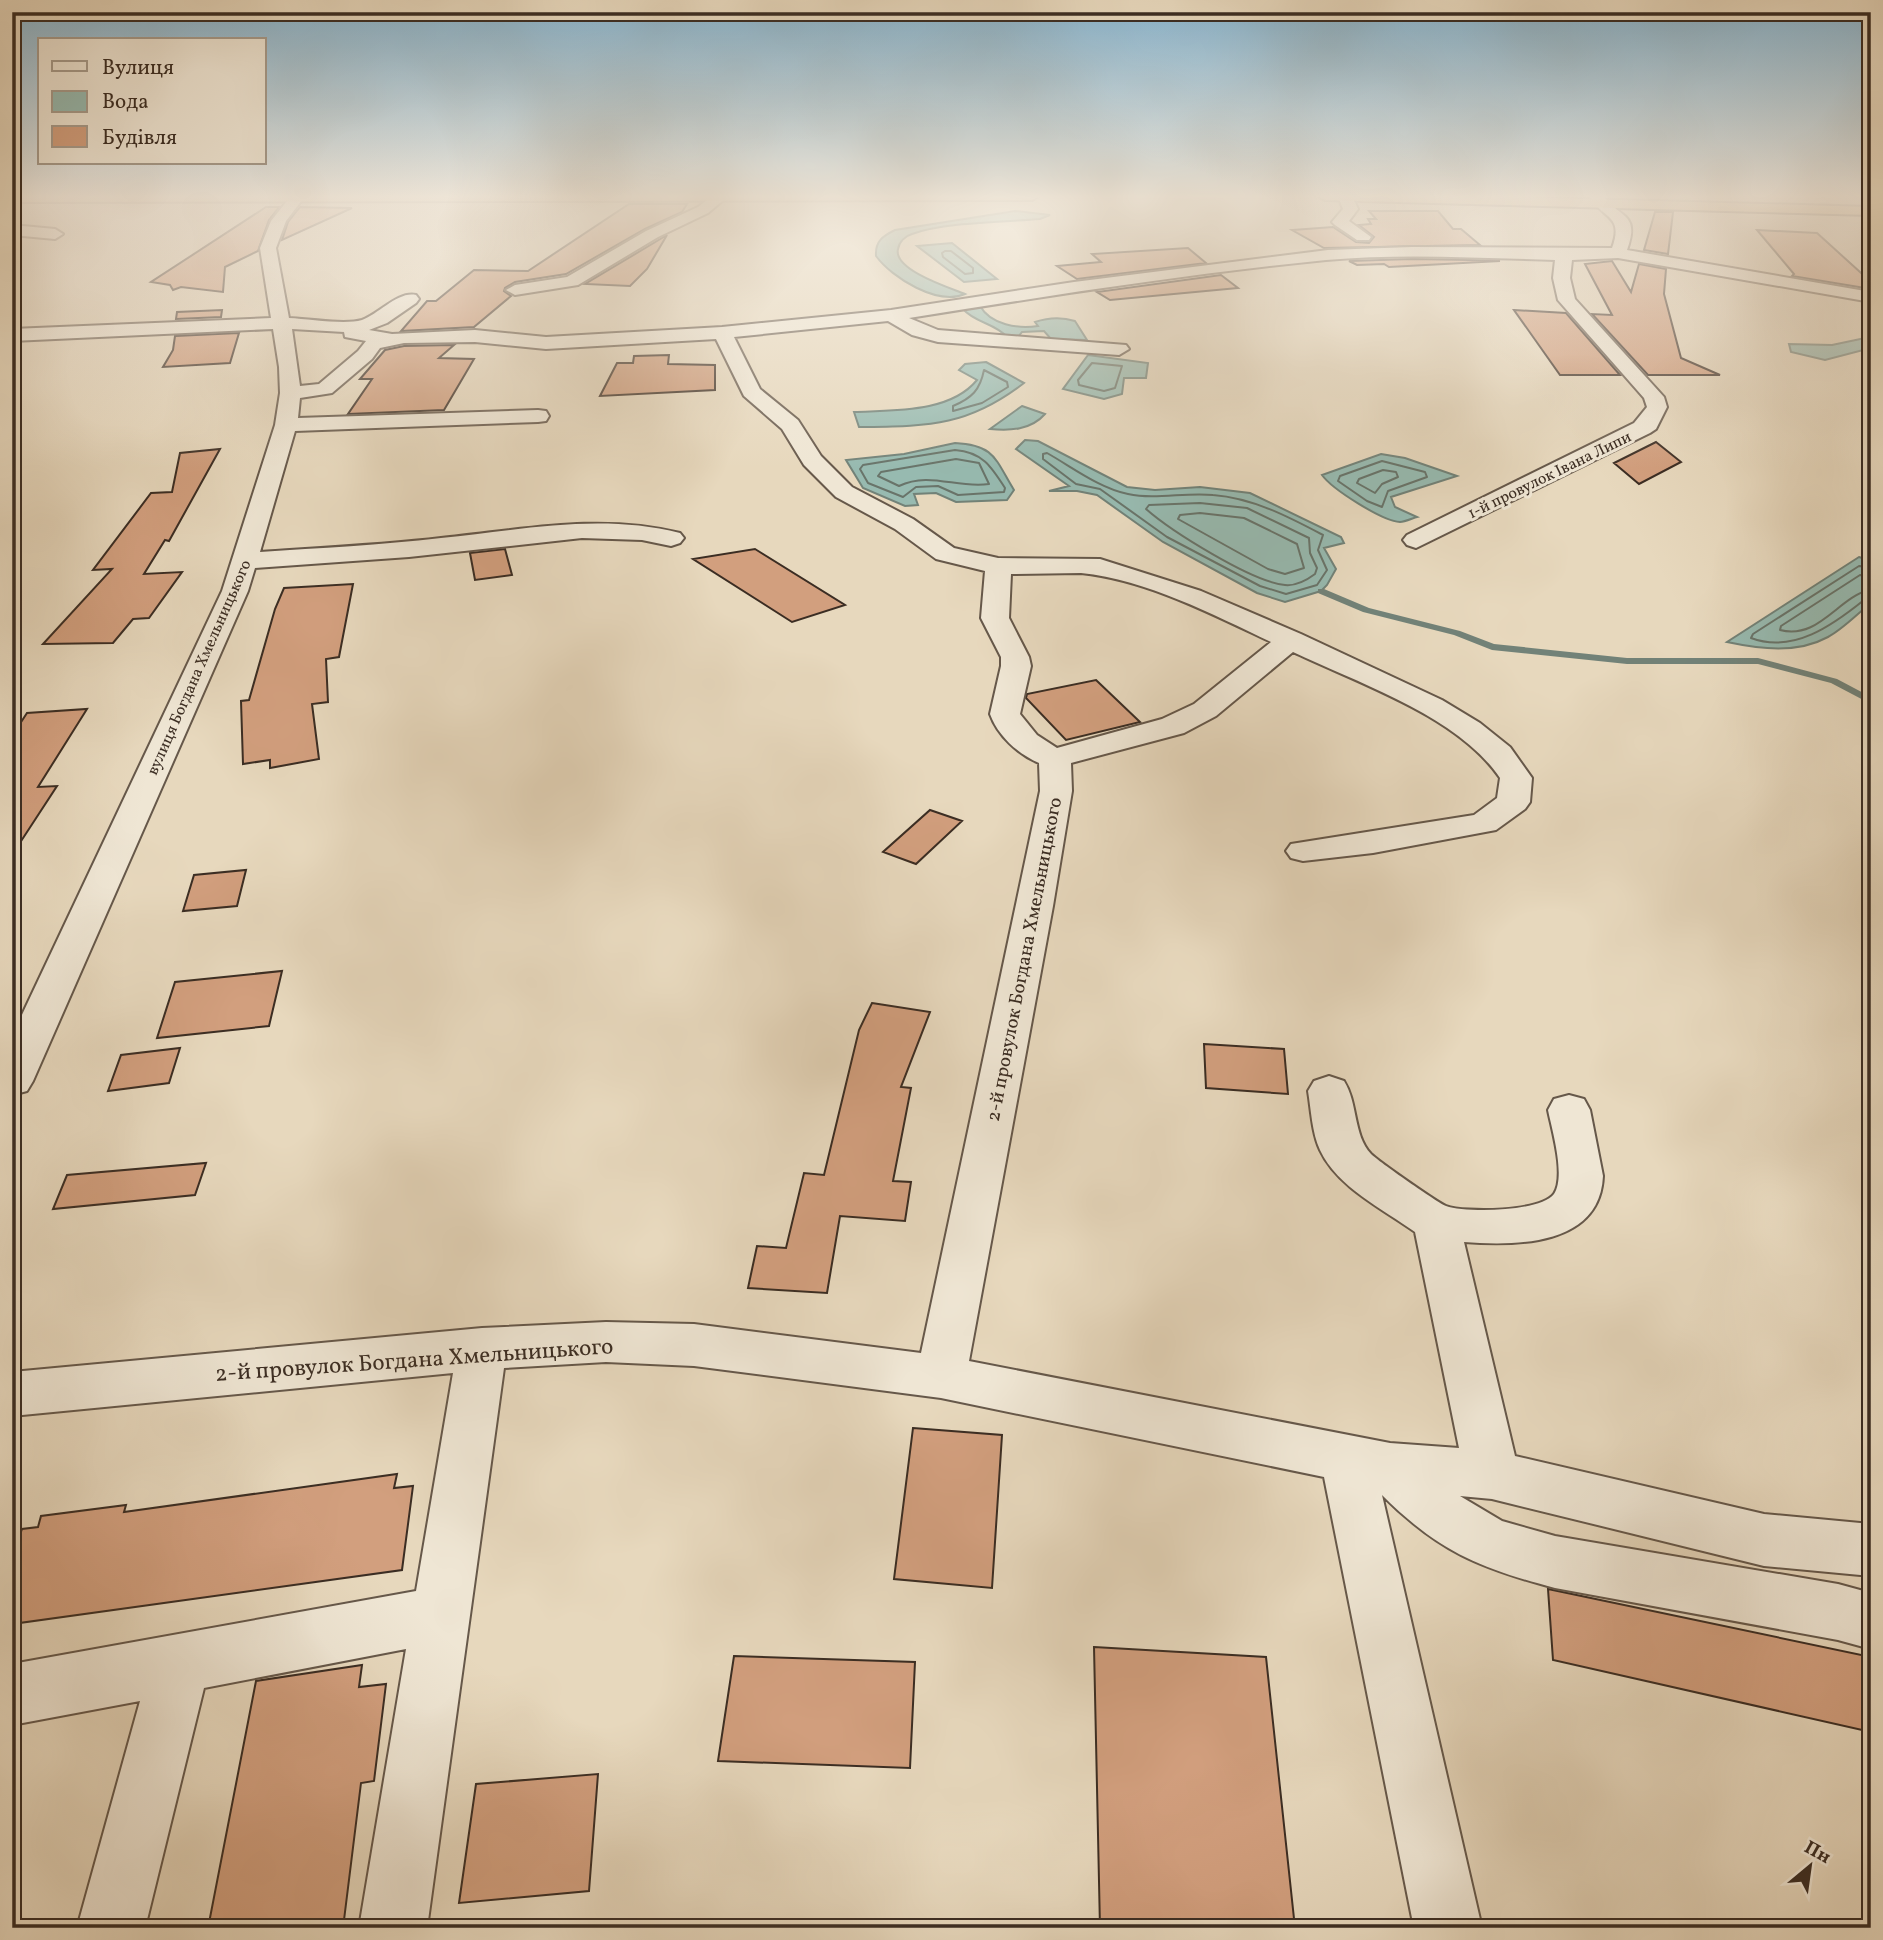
<svg xmlns="http://www.w3.org/2000/svg" width="1883" height="1940" font-family="Vollkorn,serif">
  <rect width="100%" height="100%" fill="#e7d8bd"/>
  <filter id="stains"><feTurbulence type="fractalNoise" baseFrequency=".00286" numOctaves="4"/><feColorMatrix values="0 0 0 0 .2 0 0 0 0 .09 0 0 0 0 .02 0 0 0 .5 -.17"/></filter>
  <radialGradient id="worn" r=".72"><stop offset=".6" stop-color="#630" stop-opacity="0"/><stop offset="1" stop-color="#630" stop-opacity=".3"/></radialGradient>
  <path fill="#97bab0" stroke="#728278" stroke-width="2" d="M1015 211 1050 215 1040 219C1005 222 944 222 912 234 905 236 899 242 898 249 893 270 950 288 965 294 938 306 892 278 876 256 875 241 883 236 895 230Z
    M952 243 997 279 964 282 917 246Z
    M980 306C991 325 1018 329 1038 326L1035 322C1047 318 1062 317 1075 321L1087 340 1051 339 1044 331 1022 332 1018 337H1007C995 323 975 323 963 309Z
    M1865 338 1871 339V348L1825 360 1791 352 1789 344 1832 345Z
    M1088 355 1148 363 1146 378H1124L1122 394 1104 399 1063 389Z
    M986 362 1024 383C967 427 928 426 859 427L854 412C894 410 950 413 977 380L959 370 965 364Z
    M1022 406 1045 414C1031 430 1010 431 990 429Z
    M1025 440 1038 441 1127 487 1155 490 1200 487 1250 493 1341 537 1344 543 1324 548 1336 569 1327 585 1321 591 1285 602 1257 593 1163 542 1097 495 1077 491H1049L1069 486 1016 449Z
    M955 443C995 445 995 459 1014 490L1007 500 956 502 936 493 914 494 918 505 905 506 863 488 846 460 904 454Z
    M1381 454 1405 458 1457 476 1391 497 1395 507 1417 517C1413 518 1405 522 1400 522 1382 521 1332 489 1322 475Z
    M1859 557 1871 561V603C1857 614 1843 629 1828 637 1797 654 1760 649 1727 642Z"/>
  <g fill="none" stroke-linecap="round" stroke-linejoin="round">
    <path stroke="#69746a" stroke-width="2" d="M945 251H951L973 268V273L965 274 943 257 942 253Z
      M1092 363 1122 366 1115 388 1104 391 1079 385 1078 380Z
      M984 370 1007 382 1008 387 982 403 953 411V406C972 398 980 390 984 370Z
      M955 450C982 452 991 466 1005 488L1004 492 958 495 938 486 916 487 903 497 868 483 860 469 863 465Z
      M1047 453C1072 467 1099 488 1128 494 1156 500 1185 492 1213 495 1253 498 1289 517 1323 535L1318 550 1327 570 1317 585 1286 594 1260 586 1167 537 1100 489 1076 484 1043 459V454Z
      M956 459 979 463 989 484C957 489 930 471 899 486L878 476 881 472Z
      M1382 461 1425 472 1427 477 1388 491 1382 507 1367 501 1338 481 1340 476Z
      M1383 470 1396 472 1398 477 1382 484 1375 493 1357 483 1359 479Z
      M1200 503 1247 508 1309 538 1310 553 1317 568 1315 574C1307 580 1295 586 1285 585 1252 582 1171 531 1146 509L1149 505Z
      M1200 513 1244 518 1297 544 1304 568 1285 574 1268 569 1178 519 1180 515Z
      M1871 567 1859 566 1753 634 1751 638C1793 654 1833 625 1864 600L1871 598
      M1871 576 1860 575 1781 626 1780 630C1819 640 1837 598 1871 589"/>
    <path fill="#728278" fill-rule="evenodd" d="M1318 589H1324L1369 608 1460 631 1494 644 1627 658H1758L1837 679 1871 697V704L1831 683 1758 664H1627L1492 650 1454 635 1363 612 1318 593Z"/>
  </g>
  <path fill="#d29f7e" stroke="#3b2d23" stroke-width="2" d="M629 204H687L682 212 645 229 566 274 515 282 505 288 504 291 511 296 474 327 401 331 427 301H436L474 270 528 271Z
    M266 207H279L269 220 258 251 225 267 223 292 181 287 173 290 170 285 151 282Z
    M300 207 352 208 282 240 288 222Z
    M1369 211H1438L1453 229H1461L1480 245 1324 248 1292 230 1333 227 1356 242 1369 243 1374 237 1359 225 1371 224 1368 219H1376Z
    M1655 212H1673L1668 254 1644 250Z
    M1757 230 1817 233 1871 282V289L1792 276 1794 274Z
    M667 235 647 269 630 286 585 284Z
    M1188 248 1206 263 1077 279 1057 266 1101 262 1092 254Z
    M1412 259 1469 260 1500 261 1389 267 1384 264 1357 265 1349 261Z
    M1612 261 1631 292 1639 264 1666 269 1664 294 1681 358 1720 375H1648L1592 314 1612 315 1585 264Z
    M1221 275 1238 288 1110 300 1097 292Z
    M222 310 221 317 176 319 177 312Z
    M1514 310 1566 313 1620 375H1560Z
    M239 333 230 363 163 367 173 350 175 336Z
    M454 345 439 358 474 359 444 410 348 414 372 379H360L385 350 404 346Z
    M669 355 668 364 715 365V390L600 396 617 363H633L634 356Z
    M1656 442 1681 462 1639 484 1614 463Z
    M220 449 169 541 165 540 144 574 182 572 149 618 133 619 113 643 43 644 112 569 93 570 151 493 172 492 180 453Z
    M505 549 512 575 475 580 470 553Z
    M755 549 845 605 792 622 693 559Z
    M353 584 339 657 326 659 328 702 312 704 319 759 270 768V760L243 764 241 701 249 700 275 609 284 588Z
    M1096 680 1140 722 1066 740 1026 698 1027 694Z
    M87 709 38 787 57 786 12 855V736L27 713Z
    M930 810 962 821 916 864 883 852Z
    M246 870 237 906 183 911 194 875Z
    M282 971 269 1026 157 1038 175 982Z
    M872 1003 930 1012 901 1087 911 1088 893 1181 911 1182 905 1221 840 1216 827 1293 748 1288 757 1246 786 1248 804 1173 824 1175 859 1030Z
    M1204 1044 1284 1049 1288 1094 1206 1088Z
    M180 1048 169 1083 108 1091 121 1055Z
    M206 1163 195 1195 53 1209 67 1175Z
    M913 1428 1002 1435 992 1588 894 1579Z
    M397 1474 394 1488 413 1486 402 1570 12 1624V1557L22 1529 38 1527 41 1516 126 1505 124 1512Z
    M1548 1589 1871 1657V1732L1553 1660Z
    M1094 1647 1266 1657 1295 1928H1100Z
    M734 1656 915 1662 910 1768 718 1761Z
    M362 1665 359 1687 386 1684 374 1781 361 1783 343 1928H208L256 1681Z
    M598 1774 589 1891 459 1903 476 1784Z"/>
  <g fill="none" stroke-linecap="round" stroke-linejoin="round">
    <g stroke="#66584a" stroke-width="4">
      <path id="minor" d="M291 196H305L286 221 276 248 289 318C309 319 345 325 362 320 379 314 398 291 416 295L419 299 416 303 387 323 369 330 392 334 475 330 546 337 722 327 891 310 1074 282 1328 250 1412 247 1612 248C1624 215 1604 220 1589 196H1603C1621 219 1640 213 1627 250L1871 292V302L1618 258 1572 260 1570 278 1575 299 1664 397 1667 407 1656 429 1650 433 1416 548 1407 545 1403 540 1407 535 1634 423 1647 407 1644 398 1558 300 1553 278 1555 260C1479 258 1402 253 1326 260 1187 274 1047 296 909 318L938 330 1126 345 1129 349 1119 355 938 342 912 335 888 321 734 337 760 389 798 420 821 456 852 487 913 519 954 548 998 558 1100 559 1201 591 1301 634 1442 700 1480 723 1510 747 1532 778 1530 802 1525 809 1496 830 1373 853 1303 861 1291 858 1286 851 1291 844 1474 815 1497 798 1500 778C1458 716 1360 684 1293 652L1216 716 1184 733 1071 763 1072 791 1053 906 969 1361 1390 1443 1459 1448 1415 1232C1383 1209 1337 1187 1320 1150 1312 1133 1311 1109 1308 1091L1314 1081 1329 1076 1344 1081C1358 1103 1353 1135 1371 1154 1378 1161 1438 1203 1446 1206 1466 1213 1540 1212 1554 1194 1566 1176 1552 1130 1548 1110L1554 1099 1569 1095 1584 1099 1590 1110 1603 1176C1600 1246 1516 1246 1464 1242L1515 1456 1764 1514 1871 1524V1576L1764 1566 1492 1499 1460 1496 1502 1521 1555 1536 1838 1584 1871 1593V1649L1838 1640 1555 1588C1479 1568 1438 1551 1382 1495L1482 1928H1414L1324 1477 941 1398 694 1366 606 1362 504 1368 427 1928H359L406 1649 204 1688 145 1928H77L140 1701 12 1725V1664L416 1591 453 1373 12 1416V1372L482 1328 606 1322 694 1324 921 1353 1040 791 1039 763C1018 754 998 736 990 714L1001 666V657L981 618 985 571 936 559 895 529 836 497 804 465 782 429 744 396 716 339 546 349 475 342 404 343 380 348 372 359 332 393 300 398 298 418 538 410 546 411 549 416 546 421 538 422 295 431 260 552C320 548 381 545 441 538 521 530 600 513 680 533L684 538 680 543 671 546 642 540 582 538 409 557 255 568 248 591 33 1081 27 1091 12 1095V1036L222 591 275 425 280 393 279 367 273 329 12 341V329L271 318 260 248 271 221ZM292 329 344 332 345 337 366 341 358 351 319 384 300 386ZM1081 573C1147 580 1212 614 1271 642L1194 704 1162 719 1057 748 1037 735 1020 714 1031 666 1029 657 1009 618 1011 574Z
        M712 196 727 197 708 213 658 237 578 285 515 295 506 290 515 285 567 277 646 231 698 207Z
        M1338 196H1352L1358 209 1349 221 1371 237 1369 240H1357L1335 225 1332 222 1343 209Z
        M12 225 55 229 63 234 55 239 12 235Z"/>
    </g>
    <g stroke="#3b2d23" stroke-width="4">
      <path id="highway" d="M12 196H1039L1032 200 12 202Z
        M1318 196H1482L1871 207V215L1325 200Z"/>
    </g>
    <use href="#minor" fill="#efe6d4" fill-rule="evenodd"/>
    <use href="#highway" fill="#e4bc7e" fill-rule="evenodd"/>
  </g>
  <linearGradient id="sky" x2="0" y2="1"><stop stop-color="#87b6d2"/><stop offset="0.42" stop-color="#f4ede1"/><stop offset="1" stop-color="#f4ede1" stop-opacity="0"/></linearGradient>
  <rect width="1883" height="468" fill="url(#sky)"/>
  <g text-anchor="middle" stroke-width="6" stroke-linejoin="round" paint-order="stroke">
    <g font-size="16" fill="#3b2d23" stroke="#efe6d4">
      <text transform="translate(1549 474) rotate(-26)" y="6">1-й провулок Івана Липи</text>
      <text transform="translate(198 667) rotate(-66)" y="6">вулиця Богдана Хмельницького</text>
    </g>
    <g font-size="19" fill="#3b2d23" stroke="#efe6d4">
      <text transform="translate(1023 959) rotate(-79)" y="7">2-й провулок Богдана Хмельницького</text>
    </g>
    <g font-size="23" fill="#3b2d23" stroke="#efe6d4">
      <text transform="translate(414 1359) rotate(-4)" y="8">2-й провулок Богдана Хмельницького</text>
    </g>
  </g>
  <rect width="1883" height="1940" fill="none" stroke="#e7d8bd" stroke-width="42"/>
  <rect x="14" y="14" width="1855" height="1912" fill="none" stroke="#3b2d23" stroke-width="3.5"/>
  <rect x="21" y="21" width="1841" height="1898" fill="none" stroke="#3b2d23" stroke-width="2"/>
  <rect x="38" y="38" width="228" height="126" fill="#efe6d4" stroke="#a79c8d" stroke-width="2"/>
  <rect x="52" y="61" width="35" height="10" fill="#efe6d4" stroke="#a79c8d" stroke-width="2"/>
  <text x="102" y="74" font-size="21" fill="#3b2d23">Вулиця</text>
  <rect x="52" y="91" width="35" height="21" fill="#97bab0" stroke="#a79c8d" stroke-width="2"/>
  <text x="102" y="108" font-size="21" fill="#3b2d23">Вода</text>
  <rect x="52" y="126" width="35" height="21" fill="#d29f7e" stroke="#a79c8d" stroke-width="2"/>
  <text x="102" y="144" font-size="21" fill="#3b2d23">Будівля</text>
  <g transform="translate(1810 1866) rotate(29)" stroke="#efe6d4" stroke-width="5" paint-order="stroke">
  <path d="M0-5L12 26L0 18L-12 26Z" fill="#3b2d23"/>
  <text y="-10" font-size="19" font-weight="bold" text-anchor="middle" fill="#3b2d23">Пн</text>
  </g>
  <rect width="100%" height="100%" filter="url(#stains)"/>
  <rect width="100%" height="100%" fill="url(#worn)"/>
</svg>
